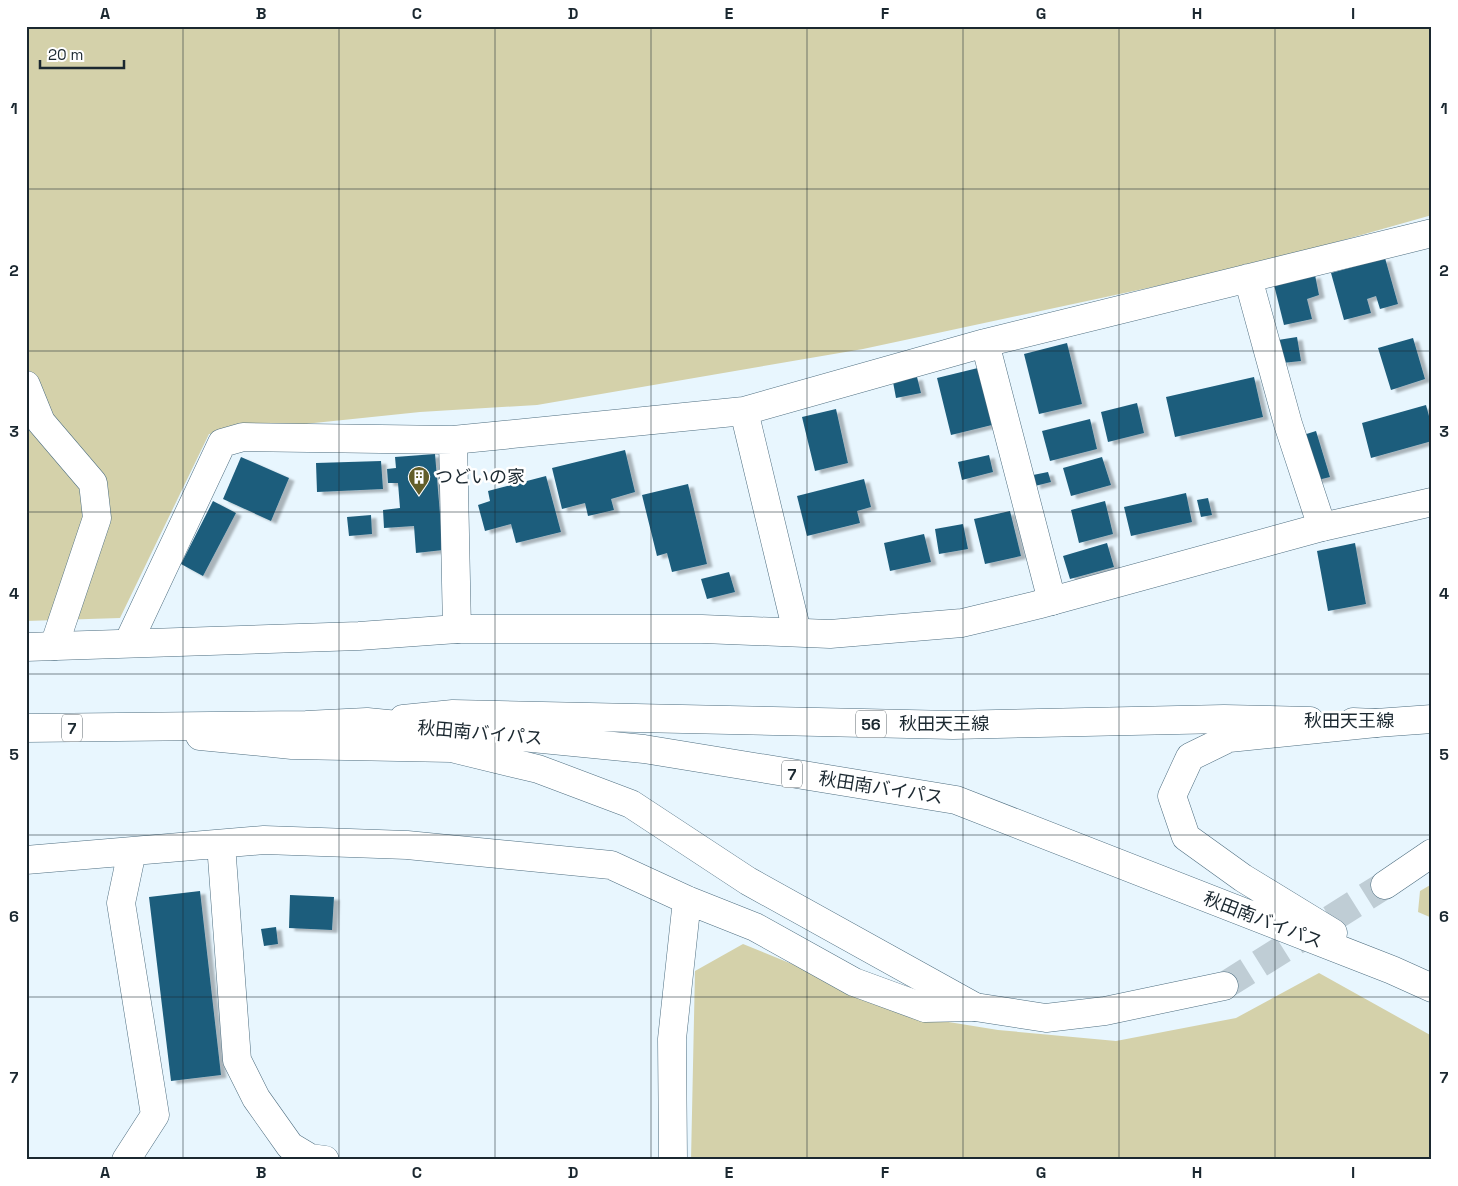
<svg xmlns="http://www.w3.org/2000/svg" width="1458" height="1186" font-family="'Space Grotesk','Noto Sans JP',sans-serif">
  <defs>
    <filter id="shadow"><feDropShadow dx="5.5" dy="3" stdDeviation="1" flood-color="#0004"/></filter>
  </defs>
  <rect width="100%" height="100%" fill="#e8f6fe"/>
  <path fill="#d4d1aa" d="M26 26H1432V215L1255 265 863 349 537 405 420 412 209 434 120 618 26 621Z
    M1432 884V918L1418 912 1420 891Z
    M743 944 924 1018 998 1030 1116 1041 1236 1018 1319 973 1432 1036V1160H691L695 971Z"/>
  <path fill="#1c5d7c" filter="url(#shadow)" d="M1385 258 1398 304 1380 309 1376 296 1367 299 1371 313 1344 320 1331 273Z
    M1315 275 1319 295 1307 299 1312 319 1284 325 1274 285Z
    M1297 337 1301 361 1282 363 1278 340Z
    M1413 338 1425 379 1391 390 1378 348Z
    M1067 343 1082 404 1039 414 1024 354Z
    M982 367 996 424 951 435 937 378Z
    M917 377 921 393 896 398 893 382Z
    M1254 377 1263 417 1175 437 1166 397Z
    M1137 403 1144 433 1108 442 1101 412Z
    M1426 405 1432 427V441L1371 458 1362 423Z
    M836 409 848 463 815 471 802 417Z
    M1090 419 1097 449 1050 461 1042 431Z
    M1316 431 1330 477 1314 481 1300 436Z
    M625 450 635 492 611 499 614 510 588 516 585 503 562 509 552 468Z
    M435 454 443 550 416 553 414 526 384 528 383 510 400 508 398 483H388L387 469 396 468 395 457Z
    M989 455 993 472 962 480 958 462Z
    M241 457 289 478 271 521 223 499Z
    M1102 457 1111 485 1071 496 1063 468Z
    M381 461 383 489 317 492 316 463Z
    M1048 472 1051 482 1035 486 1033 475Z
    M546 476 561 532 516 543 511 524 485 531 478 505 490 501 488 491Z
    M864 479 871 507 857 511 860 523 807 536 797 496Z
    M688 484 707 564 672 572 667 553 657 556 642 495Z
    M1186 493 1192 522 1131 536 1124 507Z
    M1208 498 1212 515 1201 517 1197 500Z
    M213 501 236 513 203 576 181 564Z
    M1105 501 1113 534 1079 543 1071 510Z
    M1010 511 1021 556 985 564 974 519Z
    M371 515 372 534 349 536 347 517Z
    M963 524 968 549 939 554 935 529Z
    M924 534 931 562 890 571 884 543Z
    M1107 543 1114 567 1070 579 1063 556Z
    M1355 543 1366 604 1328 611 1317 551Z
    M729 572 735 592 707 599 701 579Z
    M200 891 221 1075 171 1081 149 897Z
    M290 895 334 897 332 930 289 928Z
    M276 927 278 944 264 946 261 929Z"/>
  <g fill="none" stroke-linecap="round" stroke-linejoin="round">
    <path stroke="#bfcdd5" stroke-width="28" stroke-dasharray="28 14" stroke-linecap="butt" d="M1224 986 1385 885"/>
    <g stroke="#4e6e80" stroke-width="29">
      <path id="minor" d="M1248 278 1288 424 1322 527
        M985 343 1052 601
        M26 385 41 422 93 483 97 518 54 646
        M744 411 797 632
        M457 629 453 440 744 411 985 343 1432 233
        M128 643 222 443 243 437 453 440
        M221 844 237 1060 256 1098 290 1146 310 1158 325 1160
        M26 860 264 840 407 845 611 865 687 900 755 927 854 982 925 1008 975 1007
        M126 1160 155 1115 121 903 132 851
        M673 1160 672 1039 687 900"/>
    </g>
    <g stroke="#4e6e80" stroke-width="29">
      <path id="tertiary" d="M26 647 359 636 457 629H702L830 634 962 623 1037 605 1322 527 1432 502"/>
    </g>
    <g stroke="#4e6e80" stroke-width="29">
      <path id="primary" d="M403 719 453 714 953 725 1224 719 1310 721
        M1353 722 1376 723 1432 719
        M200 736 292 745 451 748 538 769 631 804 748 881 975 1007 1046 1018 1105 1011 1224 986
        M1385 885 1432 853"/>
    </g>
    <g stroke="#4e6e80" stroke-width="29">
      <path id="trunk" d="M26 728 306 725 367 722 644 749 956 800 1392 970 1432 988
        M1333 933 1243 878 1186 837 1172 796 1190 757 1229 738 1376 723"/>
    </g>
    <use href="#minor" stroke="#fff" stroke-width="28"/>
    <use href="#tertiary" stroke="#fff" stroke-width="28"/>
    <use href="#primary" stroke="#fff" stroke-width="28"/>
    <use href="#trunk" stroke="#fff" stroke-width="28"/>
  </g>
  <path fill="none" stroke="#1b2830" stroke-width="1" stroke-opacity="0.55" d="M183 26V1160M339 26V1160M495 26V1160M651 26V1160M807 26V1160M963 26V1160M1119 26V1160M1275 26V1160M26 189H1432M26 351H1432M26 512H1432M26 674H1432M26 835H1432M26 997H1432"/>
  <defs>
    <g id="building-pin" transform="scale(1.125)"><path d="M0 17L-7.5 6A9.5 9.5 0 1 1 7.5 6Z" fill="#625d29" stroke="#fff"/><path d="M-4-6H4V6H1V3H-1V6H-4ZM-2.5-4.3h1.7v1.8h-1.7ZM.8-4.3h1.7v1.8H.8ZM-2.5-1h1.7V.8h-1.7ZM.8-1h1.7V.8H.8Z" fill="#fff"/></g>
  </defs>
  <g fill-rule="evenodd">
    <use href="#building-pin" x="419" y="477"/>
  </g>
  <g text-anchor="middle" stroke-width="5" stroke-linejoin="round" paint-order="stroke">
    <g fill="#fff" stroke="#5f686e" stroke-width="1">
      <rect x="856" y="710.5" width="30" height="27" rx="4"/>
      <rect x="62" y="714.5" width="20" height="27" rx="4"/>
      <rect x="782" y="760.5" width="20" height="27" rx="4"/>
    </g>
    <g font-size="16" font-weight="bold" fill="#1b2830">
      <text x="871" y="730">56</text>
      <text x="72" y="734">7</text>
      <text x="792" y="780">7</text>
    </g>
    <g font-size="18" fill="#1b2830" stroke="#fff" text-anchor="start">
      <text x="435" y="483">つどいの家</text>
    </g>
    <g font-size="18" fill="#1b2830" stroke="#fff">
      <text x="1349" y="727">秋田天王線</text>
      <text x="944" y="730">秋田天王線</text>
      <text transform="translate(480 733) rotate(5)" y="6">秋田南バイパス</text>
      <text transform="translate(881 788) rotate(9)" y="6">秋田南バイパス</text>
      <text transform="translate(1263 920) rotate(21)" y="6">秋田南バイパス</text>
    </g>
  </g>
  <rect width="1458" height="1186" fill="none" stroke="#ffffff" stroke-width="55"/>
  <path d="M40 60v8h84v-8" fill="none" stroke="#1b2830" stroke-width="2.5"/>
  <text x="48" y="60" font-size="15" fill="#1b2830" stroke="#ffffff" stroke-width="4" paint-order="stroke">20 m</text>
  <rect x="28" y="28" width="1402" height="1130" fill="none" stroke="#1b2830" stroke-width="2"/>
  <g font-size="16" text-anchor="middle" font-weight="bold" fill="#1b2830">
    <text x="105" y="19">A</text>
    <text x="261" y="19">B</text>
    <text x="417" y="19">C</text>
    <text x="573" y="19">D</text>
    <text x="729" y="19">E</text>
    <text x="885" y="19">F</text>
    <text x="1041" y="19">G</text>
    <text x="1197" y="19">H</text>
    <text x="1353" y="19">I</text>
    <text x="14" y="114">1</text>
    <text x="1444" y="114">1</text>
    <text x="14" y="276">2</text>
    <text x="1444" y="276">2</text>
    <text x="14" y="437">3</text>
    <text x="1444" y="437">3</text>
    <text x="14" y="599">4</text>
    <text x="1444" y="599">4</text>
    <text x="14" y="760">5</text>
    <text x="1444" y="760">5</text>
    <text x="14" y="922">6</text>
    <text x="1444" y="922">6</text>
    <text x="14" y="1083">7</text>
    <text x="1444" y="1083">7</text>
    <text x="105" y="1178">A</text>
    <text x="261" y="1178">B</text>
    <text x="417" y="1178">C</text>
    <text x="573" y="1178">D</text>
    <text x="729" y="1178">E</text>
    <text x="885" y="1178">F</text>
    <text x="1041" y="1178">G</text>
    <text x="1197" y="1178">H</text>
    <text x="1353" y="1178">I</text>
  </g>
</svg>
